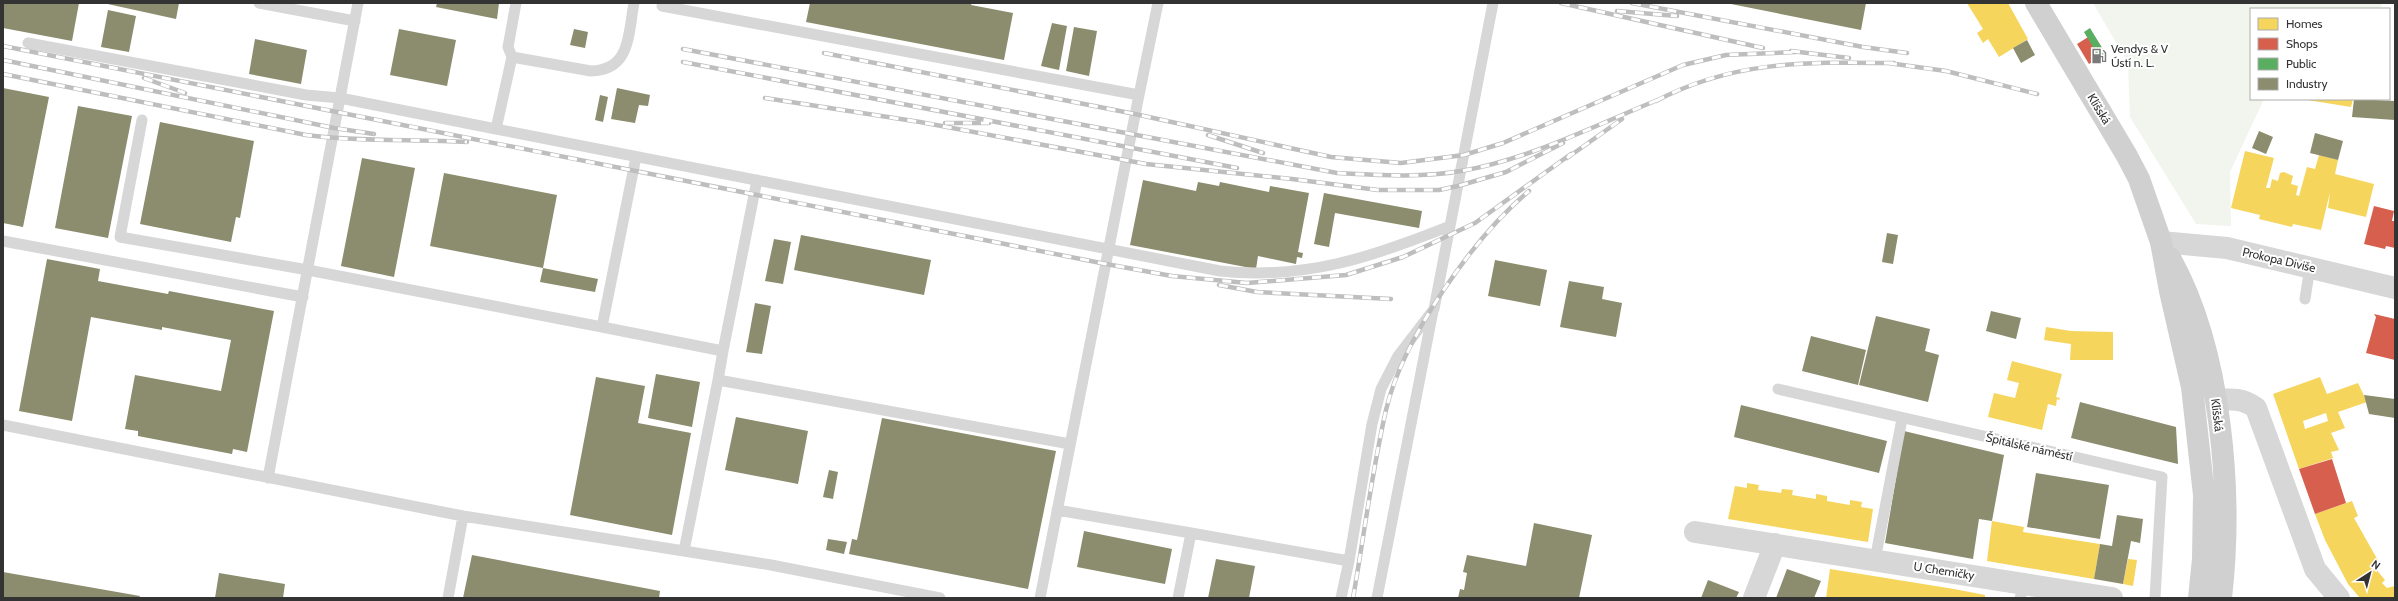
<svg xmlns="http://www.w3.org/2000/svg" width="2398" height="601" font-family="Cabin,sans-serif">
  <rect width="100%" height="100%" fill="#fff"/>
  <path fill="#f1f5ed" d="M2093 3H2382L2380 9H2251V99H2264L2230 172 2231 226 2196 224 2130 117 2128 63Z"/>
  <path fill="#f6d55c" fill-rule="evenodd" d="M1967 3H2008L2028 39 1999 57 1988 39 1983 43 1977 33 1983 29Z
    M2301 99H2353L2351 107Z
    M2245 151 2274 158 2266 188H2270L2272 179 2278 181 2280 173 2284 172 2293 176 2291 184 2298 186 2296 195 2299 196 2307 167 2315 169 2319 155 2338 160 2335 174 2374 184 2366 217 2328 208 2330 192 2321 230 2293 224 2292 227 2259 219 2260 215 2231 208Z
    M2046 327 2071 331 2113 332V360H2070L2071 344 2044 340Z
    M2012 361 2062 374 2056 397 2060 398 2059 400 2057 399 2056 406 2048 404 2042 430 1988 417 1994 393 2015 398 2019 383 2007 380Z
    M2320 377 2327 394 2358 383 2367 402 2338 412 2345 428 2331 433 2339 450 2331 452 2333 458 2299 469 2273 394ZM2326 413 2328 421 2305 429 2303 421Z
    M1747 483 1759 485 1758 490 1781 493 1782 489 1793 490 1792 495 1816 499V494L1827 496V501L1850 505V500L1862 502 1861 507 1873 509 1868 542 1728 519 1735 486 1747 488Z
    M2352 501 2358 516 2354 518 2380 564 2375 568 2385 580 2382 583 2387 588 2395 586V598H2360L2348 584 2325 540 2315 514Z
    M1992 521 2024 527 2023 532 2100 544 2094 579 1987 561Z
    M2128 559 2137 560 2133 586 2123 584Z
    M1830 569 1954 589 1985 595V598H1826Z"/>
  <path fill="#d6604d" d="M2093 34 2106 54 2089 64 2077 44Z
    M2374 206 2394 211 2392 221H2395V248L2386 246 2385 249 2364 244Z
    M2374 314 2395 319V360L2366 353 2376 317Z
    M2332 459 2346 503 2315 514 2299 469Z"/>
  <path fill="#5aae61" d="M2090 28 2107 56 2098 61 2094 55 2097 54 2084 32Z"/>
  <path fill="#8c8c6e" d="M3 3H79L72 41 3 28Z
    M103 3H179L176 19Z
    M437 3H499L497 19 436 7Z
    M810 3H972L971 5 1013 13 1004 60 806 22Z
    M1726 3H1866L1861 30Z
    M108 10 136 16 129 52 101 47Z
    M1052 23 1067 26 1059 70 1041 66Z
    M1074 27 1097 31 1089 76 1066 71Z
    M399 29 456 40 447 86 390 75Z
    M574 29 588 32 585 48 570 45Z
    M255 39 307 50 301 84 249 74Z
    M2027 40 2035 55 2021 63 2013 48Z
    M3 88 49 97 23 227 3 223Z
    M617 88 650 95 648 106 639 105 635 123 611 119Z
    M600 95 608 97 603 122 595 120Z
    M2354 99 2395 101V120L2352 117Z
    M78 106 132 116 108 238 55 228Z
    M160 122 254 141 240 218 236 217 231 242 140 224Z
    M2259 131 2273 137 2266 154 2252 148Z
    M2315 133 2343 141 2338 160 2310 153Z
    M362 158 415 168 394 277 341 266Z
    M444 173 557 195 543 268 430 246Z
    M1143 180 1196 191 1198 182 1219 186 1220 182 1269 192 1270 186 1309 193 1298 252 1303 253 1302 258 1297 257 1296 264 1258 256 1256 269 1130 245Z
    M1324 193 1422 211 1419 228 1335 213 1329 247 1314 244Z
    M1887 233 1898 235 1893 264 1882 262Z
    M801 235 931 260 924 295 794 270Z
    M774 239 791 242 783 284 765 281Z
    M47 259 100 269 98 281 168 294 169 291 274 311 247 452 233 449 232 454 138 436V431L125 429 135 375 221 391 231 340 162 327V330L91 317 72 421 19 411Z
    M1495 260 1547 270 1540 306 1488 296Z
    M543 268 598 279 595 292 540 282Z
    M1569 281 1604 287 1602 299 1622 303 1616 337 1560 327Z
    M755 303 771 306 762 354 746 352Z
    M1991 311 2021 318 2016 339 1986 331Z
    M1876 316 1930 329 1925 351 1939 355 1928 402 1859 385Z
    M1811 336 1866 350 1858 385 1802 371Z
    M656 374 700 382 692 427 648 418Z
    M596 377 645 386 638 423 691 433 672 535 570 515Z
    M2364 395 2395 399V418L2369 414Z
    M2080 402 2176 427 2178 464 2071 438Z
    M1741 405 1887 441 1879 473 1734 437Z
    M736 417 808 431 798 484 725 470Z
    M882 418 1056 451 1028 589 849 554 852 539 857 540Z
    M1904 431 2004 455 1992 521 1979 519 1973 559 1885 543Z
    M829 470 838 472 833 499 823 497Z
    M2036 473 2109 485 2100 539 2027 527Z
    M2117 515 2143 519 2140 543 2131 541 2123 584 2094 579 2100 544 2112 546Z
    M1534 523 1592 535 1579 598H1458L1460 589 1464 590 1467 573 1463 572 1467 555 1526 566Z
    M1084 531 1172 549 1165 584 1077 567Z
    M828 539 847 542 844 554 826 550Z
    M472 555 660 591 659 598H463Z
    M1216 559 1255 566 1249 598H1208Z
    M1787 569 1821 581 1814 598H1776Z
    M3 572 140 596 139 598 3 597Z
    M219 573 285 584 283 598H215Z
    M1708 580 1739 592 1736 598H1701Z"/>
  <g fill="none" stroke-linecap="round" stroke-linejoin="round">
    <path stroke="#d7d7d7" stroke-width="11" d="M259 3 355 21
      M634 3C628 34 631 70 591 71L512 57 496 129 1220 271C1306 280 1372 257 1450 226
      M662 6 1139 95 1040 598
      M28 43 306 95 340 98 496 129
      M512 57 508 47 516 3
      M1139 95 1158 3
      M142 120 120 237 308 270 602 327 636 157
      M3 241 303 297
      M2305 299 2310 267
      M602 327 723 351 718 380
      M723 351 757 180
      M1778 389 2162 477 2155 598
      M3 425 463 516 684 551 718 380 1070 444
      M268 478 358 3
      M1057 510 1191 533 1178 598
      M1191 533 1349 561 1341 598
      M684 551 771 565 940 598
      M1875 560 1902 419
      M1349 561 1372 424 1381 389 1398 356 1434 309 1493 3
      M448 598 463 516
      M1377 598 1433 311
      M2020 598 2025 584"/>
    <path stroke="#d7d7d7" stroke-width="22" d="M2161 242 2227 248 2395 288
      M2216 400C2232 399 2242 398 2256 408L2315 569 2339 598
      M1695 532 2112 598
      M1754 598 1775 544"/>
    <path stroke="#d0d0d0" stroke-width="22" d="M2036 3 2127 156 2139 179 2161 242 2170 291 2192 387 2204 495 2203 559 2199 598
      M2170 258C2222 351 2233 494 2221 598"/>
    <g stroke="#bebebe" stroke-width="4.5">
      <path id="rail" d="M1561 3 1763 48
        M1632 3 1863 47 1907 53
        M1617 11 1677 16
        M3 46 1106 264 1172 276 1247 283 1346 275 1403 257 1475 223 1571 154
        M683 49 1337 173C1378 175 1421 178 1461 171 1528 160 1598 124 1660 99
        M1791 51 1849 58
        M824 53 1135 114 1331 157 1401 163 1464 155 1503 143 1683 65 1726 55 1796 52
        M3 60 334 128 374 134
        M683 62 1237 168
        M1888 63 1946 71 2037 94
        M3 74 306 135C359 142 413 139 467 142
        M144 78 185 93
        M765 98 920 122 1146 164 1292 179 1378 190H1439L1458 186 1506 172 1563 143
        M1656 101C1734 60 1808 62 1894 63
        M945 123H989
        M1208 135 1263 153
        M1567 158 1622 119
        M1219 285 1257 292 1391 299
        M1353 598C1364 536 1372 471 1386 410 1403 338 1473 238 1529 191"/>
    </g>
    <use href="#rail" stroke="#fff" stroke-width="3" stroke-dasharray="9" stroke-linecap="butt"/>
  </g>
  <defs>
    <g id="fuel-bare" transform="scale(1.2)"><path d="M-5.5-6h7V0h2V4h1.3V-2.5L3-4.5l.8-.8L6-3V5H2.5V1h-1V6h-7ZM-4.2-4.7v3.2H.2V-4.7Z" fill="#7a7a7a" stroke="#fff" stroke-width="2.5" paint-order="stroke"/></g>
  </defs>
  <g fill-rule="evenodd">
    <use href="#fuel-bare" x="2099" y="56"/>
  </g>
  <g text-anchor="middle" stroke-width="4" stroke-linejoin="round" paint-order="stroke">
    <g font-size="12" fill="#333" stroke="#fff" text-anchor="start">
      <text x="2111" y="53">Vendys &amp; V<tspan x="2111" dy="14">Ústí n. L.</tspan></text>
    </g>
    <g font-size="12" fill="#333" stroke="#fff">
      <text transform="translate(2099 109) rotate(59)" y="4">Klíšská</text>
      <text transform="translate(2279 260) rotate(13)" y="4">Prokopa Diviše</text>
      <text transform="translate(2217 415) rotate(83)" y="4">Klíšská</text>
      <text transform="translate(2029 447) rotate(13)" y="4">Špitálské náměstí</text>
      <text transform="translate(1944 571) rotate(9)" y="4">U Chemičky</text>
    </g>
  </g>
  <rect width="2398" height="601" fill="none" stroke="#333333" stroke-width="8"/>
  <rect x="2250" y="8" width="140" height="92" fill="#ffffff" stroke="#adadad"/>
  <rect x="2258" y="18" width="20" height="12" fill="#f6d55c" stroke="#adadad"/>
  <text x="2286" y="28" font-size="12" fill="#333333">Homes</text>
  <rect x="2258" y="38" width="20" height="12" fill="#d6604d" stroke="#adadad"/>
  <text x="2286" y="48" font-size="12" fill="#333333">Shops</text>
  <rect x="2258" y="58" width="20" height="12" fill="#5aae61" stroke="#adadad"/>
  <text x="2286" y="68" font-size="12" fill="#333333">Public</text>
  <rect x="2258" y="78" width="20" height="12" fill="#8c8c6e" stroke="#adadad"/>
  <text x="2286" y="88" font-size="12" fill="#333333">Industry</text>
  <g transform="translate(2370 573) rotate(36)" stroke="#ffffff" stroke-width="3" paint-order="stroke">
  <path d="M0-3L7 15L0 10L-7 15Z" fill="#333333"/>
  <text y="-6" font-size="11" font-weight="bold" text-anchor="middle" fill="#333333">N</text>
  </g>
</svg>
